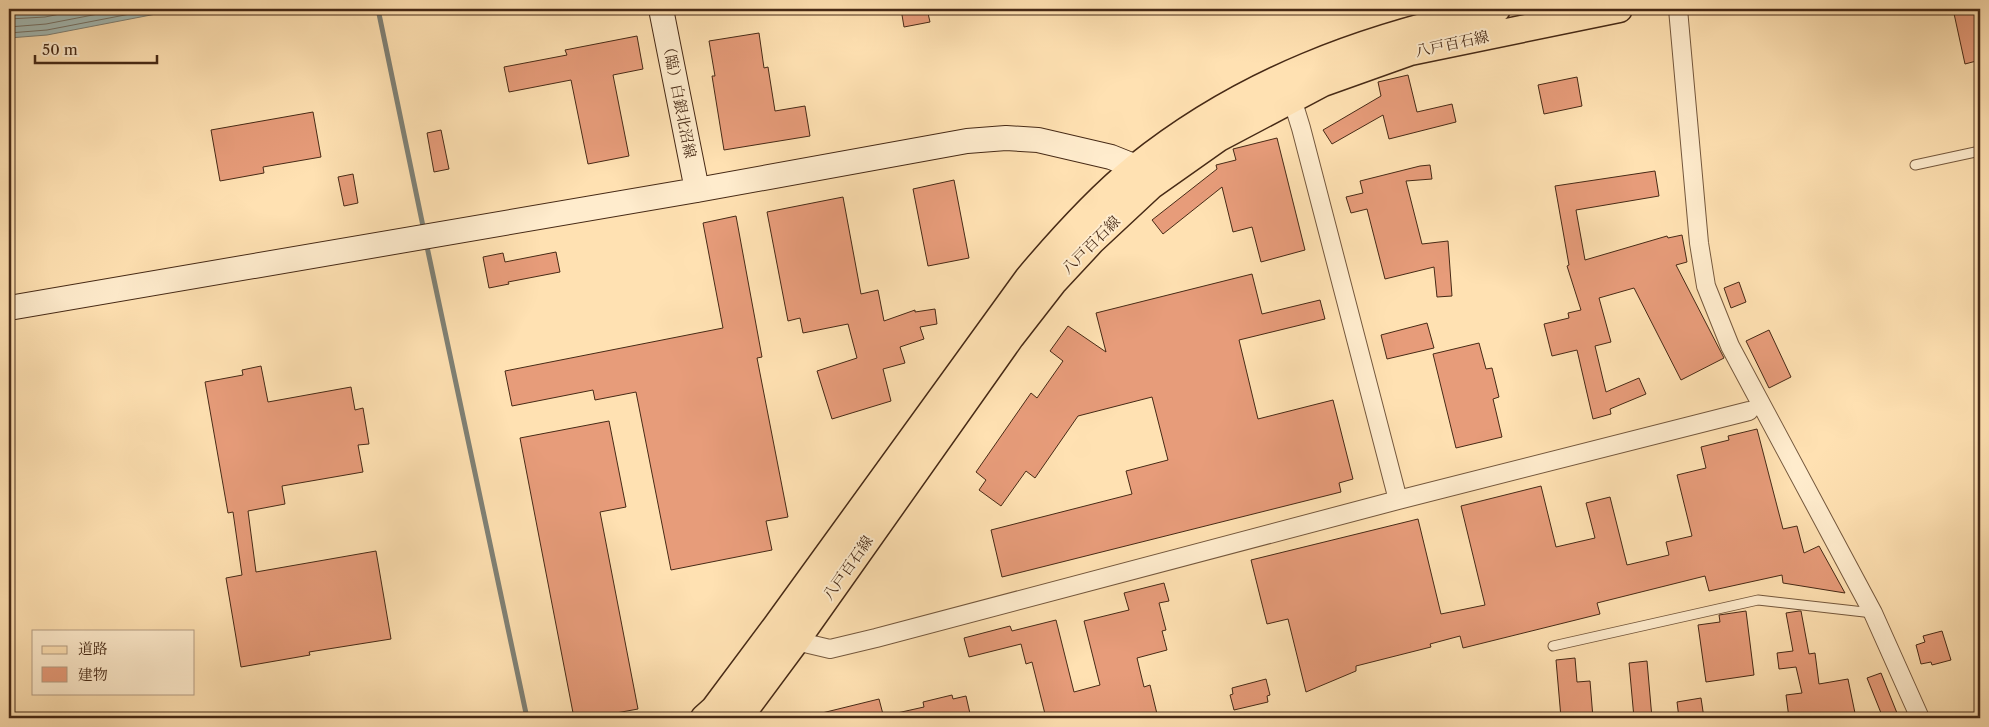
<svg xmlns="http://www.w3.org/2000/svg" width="1989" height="727" font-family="'Libre Caslon Text','Noto Serif JP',serif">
  <rect width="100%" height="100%" fill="#ffe1b2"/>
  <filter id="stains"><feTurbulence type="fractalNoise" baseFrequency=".004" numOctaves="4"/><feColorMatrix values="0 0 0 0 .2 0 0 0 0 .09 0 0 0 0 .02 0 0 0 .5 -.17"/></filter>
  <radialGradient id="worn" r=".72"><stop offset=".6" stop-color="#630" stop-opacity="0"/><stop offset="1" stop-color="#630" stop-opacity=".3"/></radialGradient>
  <path fill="#a4bbb6" stroke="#7f8176" d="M9 9H182L47 35 9 38Z"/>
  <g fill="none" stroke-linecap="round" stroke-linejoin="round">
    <path stroke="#767266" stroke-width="1" d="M9 19 45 17 85 9
      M9 27 46 24 124 9
      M9 33 47 30 156 9"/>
    <path stroke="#7f8176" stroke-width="5" d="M378 9 424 231
      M426 242 527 718"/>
  </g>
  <path fill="#e79c7a" stroke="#472a16" d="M901 9H927L930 22 904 27Z
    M1953 9H1980V60L1965 64Z
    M759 33 764 68 768 67 775 111 805 106 810 136 724 150 712 76H715L709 41Z
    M637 36 643 69 613 75 629 156 588 164 571 80 509 92 504 67 567 55 565 50Z
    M1408 75 1417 112 1452 104 1456 122 1389 139 1383 115 1332 144 1323 130 1381 96 1378 82Z
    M1577 77 1582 106 1544 114 1538 85Z
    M313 112 321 157 263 167 264 173 220 181 211 130Z
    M441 130 449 169 434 172 427 133Z
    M1277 138 1305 250 1261 262 1252 227 1233 232 1222 187 1163 234 1152 220 1217 169 1216 165 1236 160 1233 149Z
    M1430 165 1432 179 1406 181 1422 244 1448 241 1452 296 1437 297 1434 267 1385 279 1367 209 1351 213 1346 197 1363 193 1360 181 1420 166Z
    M1655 171 1659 196 1576 210 1585 260 1667 236 1668 238 1682 235 1687 262 1676 265 1724 358 1681 380 1634 288 1599 298 1611 342 1595 346 1606 392 1639 378 1646 394 1610 409 1611 414 1593 419 1577 350 1552 356 1544 324 1569 318 1568 313 1581 310 1567 266 1569 265 1555 186Z
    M353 174 358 203 344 206 338 177Z
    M954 180 969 258 928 266 913 189Z
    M843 197 861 294 878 290 884 321 915 310V312L935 309 937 324 920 327 924 339 900 347 905 363 883 369 891 401 832 419 817 371 857 358 848 324 803 333 800 318 788 321 767 212Z
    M736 216 762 357 757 358 788 517 766 521 772 550 671 570 636 392 595 400 593 390 512 406 505 371 723 328 703 223Z
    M556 252 560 272 508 282 509 284 489 288 483 257 503 253 505 262Z
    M1252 274 1262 314 1320 300 1325 319 1239 340 1258 419 1333 400 1353 479 1339 483 1341 492 1002 577 991 530 1132 494 1126 471 1168 460 1152 397 1078 416 1035 478 1026 471 1001 506 979 490 986 480 976 472 1031 393 1037 398 1063 361 1050 351 1068 326 1106 352 1096 313Z
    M1739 282 1746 302 1731 308 1724 288Z
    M1427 323 1434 348 1387 359 1381 335Z
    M1769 330 1791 377 1769 388 1746 341Z
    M1479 343 1486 369 1492 368 1499 397 1493 399 1502 437 1456 448 1433 354Z
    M261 366 268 402 351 387 355 410 363 408 369 444 358 445 363 472 282 486 285 504 248 511 256 572 376 551 391 639 309 652 310 655 241 667 226 578 242 575 233 512 228 513 205 382 243 375 242 370Z
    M609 421 626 507 600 512 638 709 616 713 617 718H574L520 438Z
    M1757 429 1783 529 1797 526 1804 553 1819 546 1845 593 1783 583 1782 575 1709 591 1705 576 1597 603 1600 614 1463 648 1460 636 1430 644 1431 647 1356 666V671L1306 692 1288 619 1267 624 1251 560 1418 519 1441 614 1485 605 1461 506 1541 486 1556 547 1595 538 1586 503 1610 497 1627 565 1669 555 1666 542 1692 536 1677 475 1706 468 1701 447 1729 440 1728 436Z
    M1164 583 1169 601 1159 603 1166 630 1162 631 1167 650 1137 658 1144 687 1150 685 1158 718H1046L1032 662 1026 664 1021 644 969 657 964 638 1010 626 1012 631 1056 620 1074 692 1100 685 1084 621 1129 610 1124 593Z
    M1746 611 1754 675 1706 682 1698 625 1720 622 1719 615Z
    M1799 611H1801L1809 654 1815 653 1819 684 1848 679 1856 718H1789L1786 695 1802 693 1796 667 1779 669 1777 653 1793 651 1786 613Z
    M1942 631 1951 660 1932 665 1931 662 1921 664 1916 645 1925 642 1923 636Z
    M1575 658 1577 682 1590 681 1593 718H1561L1556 660Z
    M1647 661 1652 718H1634L1629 663Z
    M1881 673 1899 718H1883L1867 678Z
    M1266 679 1270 695 1267 696 1268 702 1234 710 1230 695 1233 694 1232 688Z
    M952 695 953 699 966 696 971 718H898L897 713 924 707 923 702Z
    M1701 698 1704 718H1679L1677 702Z
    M879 699 884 718H822V713Z"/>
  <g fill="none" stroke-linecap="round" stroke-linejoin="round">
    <g stroke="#75583d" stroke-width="11">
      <path id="lane" d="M1915 165 1980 151
        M1553 646 1758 600 1873 613"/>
    </g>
    <g stroke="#75583d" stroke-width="20">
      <path id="street" d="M1678 9 1699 243 1706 286 1730 346 1873 613 1920 718
        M1289 89 1301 128 1398 500
        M789 636 796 641 830 649 876 638 1398 500 1749 411"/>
    </g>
    <g stroke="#472a16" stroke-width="26">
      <path id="secondary" d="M661 9 697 190
        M9 308 697 190 967 141 1006 138 1038 140 1111 157 1136 167 1147 181"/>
    </g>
    <g stroke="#472a16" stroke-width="29">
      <path id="primary" d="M704 718 714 709 776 626 1028 278C1060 240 1097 199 1136 167 1243 81 1364 37 1497 9
        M739 718 796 641 1011 337 1053 283 1092 241 1151 186 1219 138 1323 83 1410 52 1619 9"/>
    </g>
    <use href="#lane" stroke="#ffeccd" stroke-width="9"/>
    <use href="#street" stroke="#ffeccd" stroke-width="18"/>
    <use href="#secondary" stroke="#ffeccd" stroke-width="24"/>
    <use href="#primary" stroke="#ffe1b2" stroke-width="26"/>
  </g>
  <g text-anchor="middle" stroke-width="4" stroke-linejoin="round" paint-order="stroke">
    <g font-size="15" fill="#472a16" stroke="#ffeccd">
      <text transform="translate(1452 44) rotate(-12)" y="5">八戸百石線</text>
      <text transform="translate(679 99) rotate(79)" y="5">（臨）白銀北沼線</text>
      <text transform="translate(1091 245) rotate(-45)" y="5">八戸百石線</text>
      <text transform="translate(848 568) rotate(-55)" y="5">八戸百石線</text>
    </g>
  </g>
  <rect width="1989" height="727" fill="none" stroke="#ffe1b2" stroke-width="30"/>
  <rect x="10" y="10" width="1969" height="707" fill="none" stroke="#472a16" stroke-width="2.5"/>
  <rect x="15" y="15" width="1959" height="697" fill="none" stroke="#472a16"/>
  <rect x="32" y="630" width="162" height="65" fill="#ffeccd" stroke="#b59e84"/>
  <rect x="42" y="646" width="25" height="8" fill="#ffe1b2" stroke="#b59e84"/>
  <text x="78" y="654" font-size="15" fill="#472a16">道路</text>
  <rect x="42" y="667" width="25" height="15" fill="#e79c7a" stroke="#b59e84"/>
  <text x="78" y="680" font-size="15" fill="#472a16">建物</text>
  <path d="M35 55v8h122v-8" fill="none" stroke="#472a16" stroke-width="2.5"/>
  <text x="42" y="55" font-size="15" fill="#472a16" stroke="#ffeccd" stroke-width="4" paint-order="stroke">50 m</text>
  <rect width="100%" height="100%" filter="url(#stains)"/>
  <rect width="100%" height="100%" fill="url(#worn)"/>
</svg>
